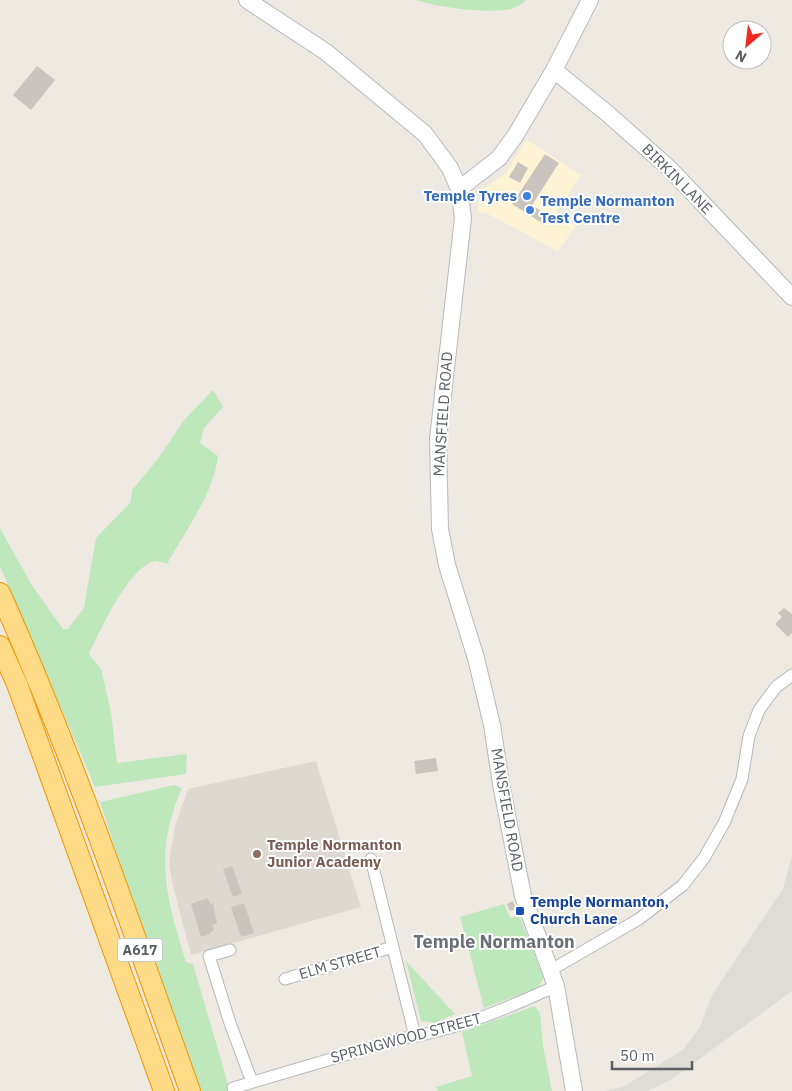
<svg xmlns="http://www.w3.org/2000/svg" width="792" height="1091" font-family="'IBM Plex Sans',sans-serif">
  <rect width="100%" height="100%" fill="#eeeae1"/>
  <path fill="#fff3d5" d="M527 140 581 175 556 213 576 226 558 251 486 213 478 212V204L484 188 505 174Z"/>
  <path fill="#dedcd6" d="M792 856V991L675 1077 648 1091H605L623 1087 683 1050 700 1027 712 995 783 889Z"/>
  <path fill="#ded9d0" d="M316 761 361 907 191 955 172 882 169 862 175 826 188 789Z"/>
  <path fill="#bee7bc" d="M416 0H526C520 6 514 9 505 10 485 13 435 7 416 0Z
    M213 390 223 407 204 428 200 443 218 456C213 496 186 529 167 564 164 563 159 561 156 561 130 564 99 633 89 654L101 669 111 712 117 763 187 754 186 774 95 787 0 566V528L31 584 63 629H68L84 608 96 538 131 502 132 490 157 460 185 419Z
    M174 785 182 788C153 854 166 896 186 962L193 964 230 1091H201L124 876 100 802Z
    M504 904 511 918 519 915 544 978 539 986 532 990 484 1008 460 917Z
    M406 961 455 1014 435 1023 421 1021Z
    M535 1006 540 1013 543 1046 552 1091H438L436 1087 472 1076 462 1032Z"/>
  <path fill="#c9c5be" d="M37 66 55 80 31 110 13 95Z
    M545 154 559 163 532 205 547 215 542 223 512 204Z
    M518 162 528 168 520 183 509 177Z
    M784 608 792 614V633L788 637 775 624 782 617 778 613Z
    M436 758 438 771 416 774 414 761Z
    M232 866 242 894 233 897 223 869Z
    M208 898 210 904 213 903 217 924 212 925 214 931 210 932V934L201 937 191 904Z
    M513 901 516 909 510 911 507 904Z
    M244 903 254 933 241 937 231 907Z"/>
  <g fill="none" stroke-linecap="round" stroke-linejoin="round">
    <g stroke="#b4b8bd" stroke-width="13">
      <path id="street" d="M371 859 415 1036
        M230 950 209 956 230 1023 252 1082
        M551 970 639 919 683 885 704 858 724 823 742 779 749 736 759 710 776 687 792 675
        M285 979 393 947
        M233 1088 399 1039C454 1031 506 1009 556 986"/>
    </g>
    <g stroke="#b5b9bf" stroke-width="18">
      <path id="secondary" d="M247 0 326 52 425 134 450 168 459 189 463 218 438 439 440 529 447 565 476 658 492 725 501 784 523 896 556 986 574 1091
        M554 70 608 114 669 168 792 297
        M459 189 499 158 515 136 554 70 590 0"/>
    </g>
    <g stroke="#ef9800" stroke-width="22">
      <path id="highway" d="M0 593C73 755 130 923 190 1091
        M0 646 17 684 164 1091"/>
    </g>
    <use href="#street" stroke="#fff" stroke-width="11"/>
    <use href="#secondary" stroke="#fff" stroke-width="16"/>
    <use href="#highway" stroke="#ffda87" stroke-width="20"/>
  </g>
  <g fill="#3f7fe0" stroke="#fff" stroke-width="2">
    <circle cx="527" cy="196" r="5"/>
    <circle cx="530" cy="210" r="5"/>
  </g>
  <circle fill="#8d6e63" stroke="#fff" stroke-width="2" cx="257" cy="854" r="5"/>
  <rect fill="#1a4fb4" stroke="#fff" stroke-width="2" x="515" y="906" width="10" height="10" rx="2.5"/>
  <g text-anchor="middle" stroke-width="4" stroke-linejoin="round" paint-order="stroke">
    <rect fill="#fff" stroke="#8c8e92" stroke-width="1" x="117.5" y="938.5" width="45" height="23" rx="4"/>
    <g font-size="14" font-weight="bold" fill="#5a5e63">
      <text x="140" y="955">A617</text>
    </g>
    <g font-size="15" fill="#5a5e63" stroke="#fff">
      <text transform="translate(677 179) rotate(45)" y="5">BIRKIN LANE</text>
      <text transform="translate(443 414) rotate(-86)" y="5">MANSFIELD ROAD</text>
      <text transform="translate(507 810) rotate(80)" y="5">MANSFIELD ROAD</text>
      <text transform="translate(340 963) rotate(-16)" y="5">ELM STREET</text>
      <text transform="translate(406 1038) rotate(-15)" y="5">SPRINGWOOD STREET</text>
    </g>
    <g font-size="15" font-weight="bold" fill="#366cbe" stroke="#fff" text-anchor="end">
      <text x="517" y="201">Temple Tyres</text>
      <text x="540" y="206" text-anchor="start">Temple Normanton<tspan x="540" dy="17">Test Centre</tspan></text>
    </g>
    <g font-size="15" font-weight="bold" fill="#785e54" stroke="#fff" text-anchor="start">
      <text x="267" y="850">Temple Normanton<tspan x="267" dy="17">Junior Academy</tspan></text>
    </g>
    <g font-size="15" font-weight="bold" fill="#164399" stroke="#fff" text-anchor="start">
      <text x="530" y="907">Temple Normanton,<tspan x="530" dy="17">Church Lane</tspan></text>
    </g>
    <g font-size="18" font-weight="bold" fill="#6b7075" stroke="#fff">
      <text x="494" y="948">Temple Normanton</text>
    </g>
  </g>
  <g transform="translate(747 45) rotate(208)"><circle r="24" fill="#ffffff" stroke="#bdbfc1"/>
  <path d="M0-4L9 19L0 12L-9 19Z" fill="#f22923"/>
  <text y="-8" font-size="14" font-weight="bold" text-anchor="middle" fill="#5a5e63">N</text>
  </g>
  <path d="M612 1061v8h80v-8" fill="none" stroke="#5a5e63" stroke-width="2.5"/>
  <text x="620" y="1061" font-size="15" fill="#5a5e63" stroke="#ffffff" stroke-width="4" paint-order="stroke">50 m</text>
</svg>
